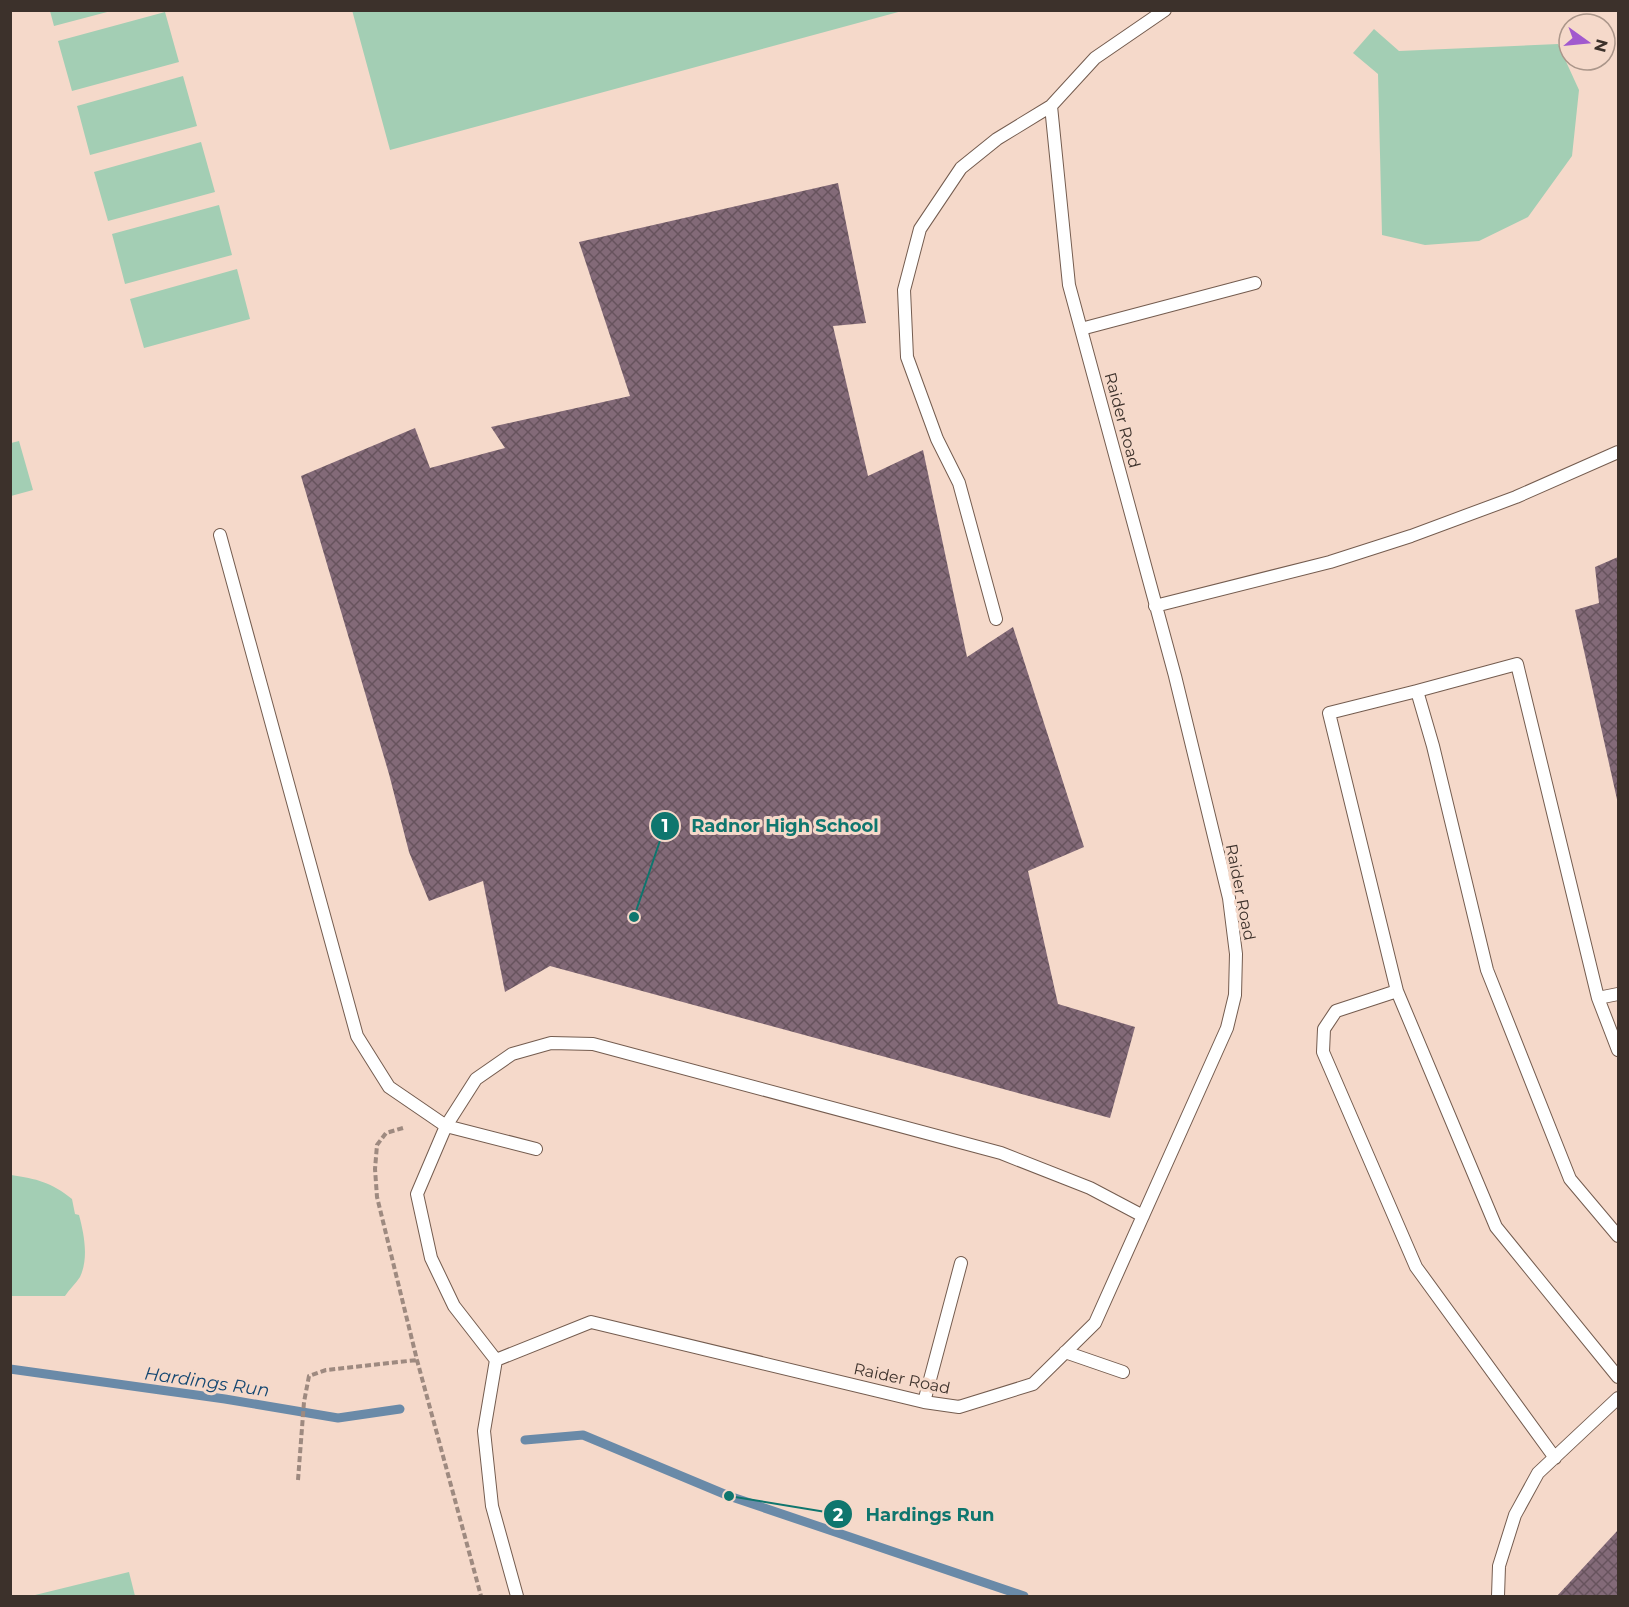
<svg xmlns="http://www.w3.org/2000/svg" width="1629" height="1607" font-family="Montserrat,sans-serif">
  <defs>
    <pattern id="building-cross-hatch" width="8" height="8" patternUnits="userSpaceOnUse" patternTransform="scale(1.5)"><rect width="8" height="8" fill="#836a78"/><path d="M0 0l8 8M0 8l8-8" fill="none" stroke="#67535d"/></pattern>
  </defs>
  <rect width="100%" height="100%" fill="#f5d9ca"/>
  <path fill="#a3ceb4" d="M352 10H902V11L390 150Z
    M50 11V10L111 11 54 26Z
    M165 12 179 62 72 91 58 41Z
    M1374 29 1399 51 1558 44 1579 90 1572 156 1528 217 1479 241 1425 245 1382 235 1378 74 1353 53Z
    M183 76 197 126 90 155 77 106Z
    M201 142 215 192 108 221 94 172Z
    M219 205 232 255 125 284 112 234Z
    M237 269 250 319 144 348 130 299Z
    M19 441 33 490 11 496V443Z
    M11 1175C37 1179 51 1182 72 1199L75 1214 79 1215C84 1234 89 1258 80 1277 76 1283 69 1290 65 1296H11Z
    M129 1572 135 1596H31Z"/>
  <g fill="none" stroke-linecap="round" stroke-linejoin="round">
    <path stroke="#6a8aa8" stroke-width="9" d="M10 1369 225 1399 338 1418 400 1409
      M525 1440 583 1435 729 1496 1024 1596"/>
  </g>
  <path fill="url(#building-cross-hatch)" d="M838 183 866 323 833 326 868 476 923 450 967 657 1013 627 1084 847 1028 871 1058 1004 1135 1027 1110 1118 550 966 505 992 483 881 429 901 409 852 389 774 301 476 415 428 430 468 505 448 491 427 630 396 579 242Z
    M1618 557V804L1575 610 1599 603 1595 567Z
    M1618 1530V1596H1557Z"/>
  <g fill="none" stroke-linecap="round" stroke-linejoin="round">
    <g stroke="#745c4f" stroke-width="14">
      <path id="lane" d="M1081 329 1255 283
        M220 535 357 1036 389 1087 446 1126 417 1194 431 1258 454 1306 496 1360 484 1431 492 1506 517 1596
        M1155 606 1330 562 1411 536 1516 497 1618 452
        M996 619 959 483 937 439 907 357 904 290 920 229 961 168 997 139 1051 106
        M1417 691 1329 713 1397 991 1496 1227 1618 1377
        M1397 991 1336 1011 1324 1029 1323 1052 1416 1267 1555 1458
        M1598 998 1618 994
        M1618 1050 1598 998 1517 664 1417 691 1433 746 1487 970 1570 1179 1618 1236
        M536 1149 446 1126 476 1079 512 1054 551 1043 593 1044 1001 1153 1090 1188 1143 1216
        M1065 1352 1123 1372
        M496 1360 591 1322 924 1402 959 1407 1033 1384 1095 1323 1227 1028 1235 995 1236 954 1229 898 1175 676 1069 285 1051 106 1095 58 1165 10
        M924 1402 961 1263
        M1498 1596 1499 1566 1515 1515 1538 1473 1618 1398"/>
    </g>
    <path stroke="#9e8a80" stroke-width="4" stroke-dasharray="6 3" stroke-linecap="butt" d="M403 1128 386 1133 377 1145 375 1169 377 1197 417 1360 481 1596
      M298 1480 304 1402 309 1376 326 1370 417 1360"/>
    <use href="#lane" stroke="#fff" stroke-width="12"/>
  </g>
  <g text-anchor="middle" stroke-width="6" stroke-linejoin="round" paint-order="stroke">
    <g font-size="16" fill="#3c312b" stroke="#f5d9ca">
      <text transform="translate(1123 420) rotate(75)" y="6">Raider Road</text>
      <text transform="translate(1241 892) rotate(79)" y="6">Raider Road</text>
      <text transform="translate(902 1378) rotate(12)" y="6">Raider Road</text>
    </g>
    <g font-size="18" font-style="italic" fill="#154872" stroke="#f5d9ca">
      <text transform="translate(207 1382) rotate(8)" y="6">Hardings Run</text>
    </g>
  </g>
  <path fill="none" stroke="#0f766e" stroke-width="2" d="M634 917L665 826M729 1496L838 1514"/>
  <g fill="#0f766e" stroke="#f5d9ca" stroke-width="2">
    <circle cx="634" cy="917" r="6"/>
    <circle cx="729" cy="1496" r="6"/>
    <circle cx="665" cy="826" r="15"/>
    <circle cx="838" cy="1514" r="15"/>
  </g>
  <g font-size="18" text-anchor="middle" font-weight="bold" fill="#fff">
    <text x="665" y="832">1</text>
    <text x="838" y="1521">2</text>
  </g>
  <g font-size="18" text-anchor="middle" font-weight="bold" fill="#0f766e" stroke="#f5d9ca" stroke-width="6" stroke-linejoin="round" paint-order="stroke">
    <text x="785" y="832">Radnor High School</text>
    <text x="930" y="1521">Hardings Run</text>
  </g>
  <rect width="1629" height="1607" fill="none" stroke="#3c312b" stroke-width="24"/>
  <g transform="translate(1587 42) rotate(105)"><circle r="28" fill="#f5d9ca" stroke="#ab968a" stroke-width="1.5"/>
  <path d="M0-4.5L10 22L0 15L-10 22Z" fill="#a159ce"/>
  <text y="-9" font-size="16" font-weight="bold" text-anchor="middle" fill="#3c312b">N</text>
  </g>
</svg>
